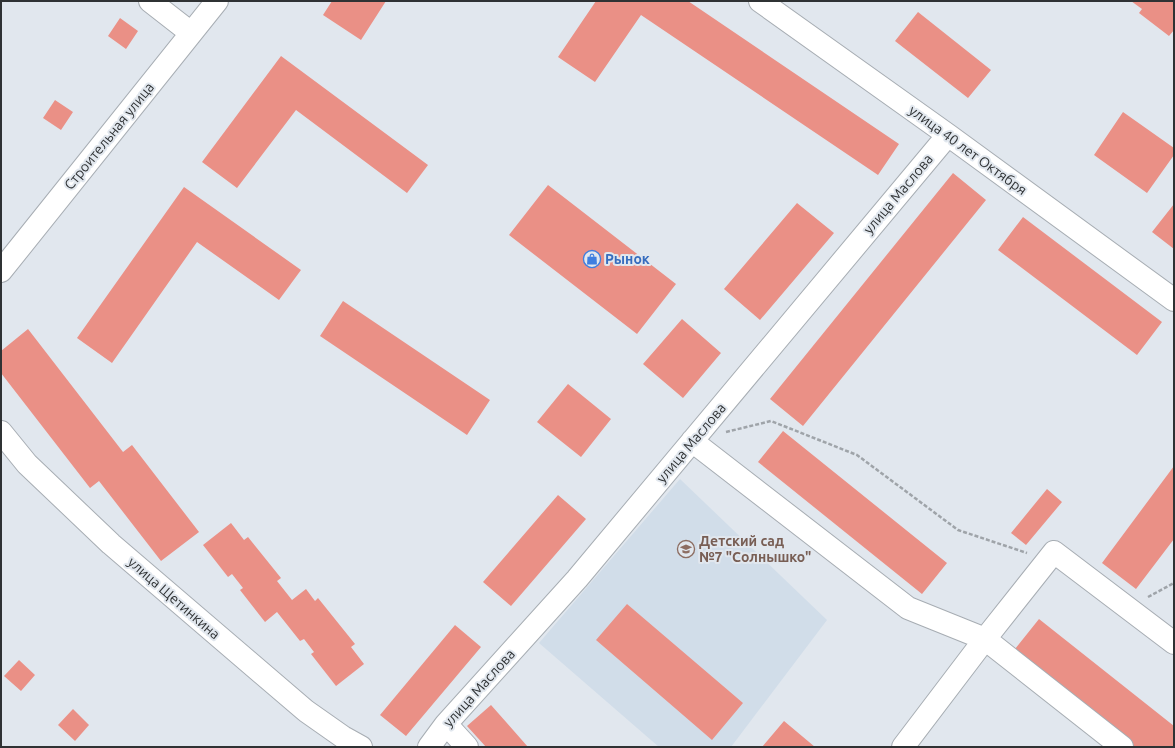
<svg xmlns="http://www.w3.org/2000/svg" width="1175" height="748" font-family="Ubuntu,sans-serif">
  <rect width="100%" height="100%" fill="#e1e7ee"/>
  <path fill="#d1dde9" d="M680 479 827 620 731 747H659L539 643Z"/>
  <path fill="#ea9086" d="M332 1H386L361 40 323 15Z
    M596 1H688L899 144 878 175 641 15 595 82 558 57Z
    M1131 1H1174V30L1169 36 1139 13 1142 9Z
    M918 12 991 70 968 98 895 41Z
    M120 18 138 31 126 49 108 36Z
    M281 56 428 165 407 193 296 110 237 188 202 162Z
    M55 100 73 112 61 130 43 118Z
    M1123 112 1174 148V155L1147 193 1094 155Z
    M953 173 986 200 803 426 770 399Z
    M548 185 676 284 637 334 509 235Z
    M184 187 301 270 279 300 197 242 112 363 77 338Z
    M797 203 834 233 760 320 724 289Z
    M1174 204V249L1152 232Z
    M1023 217 1162 322 1137 355 998 250Z
    M343 301 490 400 467 435 320 336Z
    M682 319 721 353 683 398 643 364Z
    M28 329 123 452 132 445 199 532 161 561 99 481 90 488 1 373V351Z
    M568 384 611 419 581 457 537 422Z
    M783 431 947 563 922 594 758 462Z
    M1174 466V539L1136 589 1102 563Z
    M1047 489 1062 502 1026 545 1011 533Z
    M558 495 586 519 511 606 483 582Z
    M231 523 244 540 248 537 281 578 277 581 292 600 306 589 315 601 318 598 355 644 351 647 364 664 336 686 311 654 314 652 304 639 300 641 277 612 265 622 240 590 243 588 232 574 228 577 203 545Z
    M627 604 743 703 712 740 596 640Z
    M1039 619 1174 726V747H1127L1011 654Z
    M455 625 481 647 406 736 380 715Z
    M19 660 35 675 21 691 4 676Z
    M491 705 528 747H486L467 726Z
    M73 709 89 725 75 741 58 725Z
    M784 721 815 747H762Z"/>
  <g fill="none" stroke-linecap="round" stroke-linejoin="round">
    <g stroke="#a7adb3" stroke-width="24">
      <path id="minor" d="M150 1 191 33
        M760 1 948 135 1174 300
        M1 271 217 1
        M1 432 27 464 111 544 306 711 343 737 361 747
        M692 441 908 608 985 639 1122 747
        M446 724 467 747
        M429 747 446 724 577 579 948 135
        M903 747 985 639 1054 552 1174 643"/>
    </g>
    <path stroke="#9fa4a9" stroke-width="2.5" stroke-dasharray="4 2" stroke-linecap="butt" d="M726 432 771 421 857 455 958 530 1027 553
      M1148 597 1174 583"/>
    <use href="#minor" stroke="#fff" stroke-width="22"/>
  </g>
  <defs>
    <g id="shop-ring" transform="scale(0.9)"><circle r="9.5" fill="#e1e7ee" stroke="#3f7fe0" stroke-width="1.5"/><path d="M-5-2.5h2.3a2.7 3.5 0 0 1 5.4 0H5L5.5 6h-11ZM-1.5-2.5h3a1.5 2.3 0 0 0-3 0Z" fill="#3f7fe0"/></g>
    <g id="school-ring" transform="scale(0.9)"><circle r="9.5" fill="#e1e7ee" stroke="#8d6e63" stroke-width="1.5"/><path d="M0-5L7-2L0 1L-7-2ZM-4 1L0 2.5L4 1V4Q0 6-4 4Z" fill="#8d6e63"/></g>
  </defs>
  <g fill-rule="evenodd">
    <use href="#shop-ring" x="592" y="259"/>
    <use href="#school-ring" x="686" y="549"/>
  </g>
  <g text-anchor="middle" stroke-width="4" stroke-linejoin="round" paint-order="stroke">
    <g font-size="14" fill="#2f3234" stroke="#e1e7ee">
      <text transform="translate(109 136) rotate(-51)" y="5">Строительная улица</text>
      <text transform="translate(968 150) rotate(36)" y="5">улица 40 лет Октября</text>
      <text transform="translate(898 194) rotate(-50)" y="5">улица Маслова</text>
      <text transform="translate(691 443) rotate(-50)" y="5">улица Маслова</text>
      <text transform="translate(174 598) rotate(41)" y="5">улица Щетинкина</text>
      <text transform="translate(479 688) rotate(-48)" y="5">улица Маслова</text>
    </g>
    <g font-size="14" font-weight="bold" fill="#366cbe" stroke="#e1e7ee" text-anchor="start">
      <text x="605" y="264">Рынок</text>
    </g>
    <g font-size="14" font-weight="bold" fill="#785e54" stroke="#e1e7ee" text-anchor="start">
      <text x="699" y="546">Детский сад<tspan x="699" dy="16">№7 "Солнышко"</tspan></text>
    </g>
  </g>
  <rect width="1175" height="748" fill="none" stroke="#2f3234" stroke-width="4"/>
</svg>
